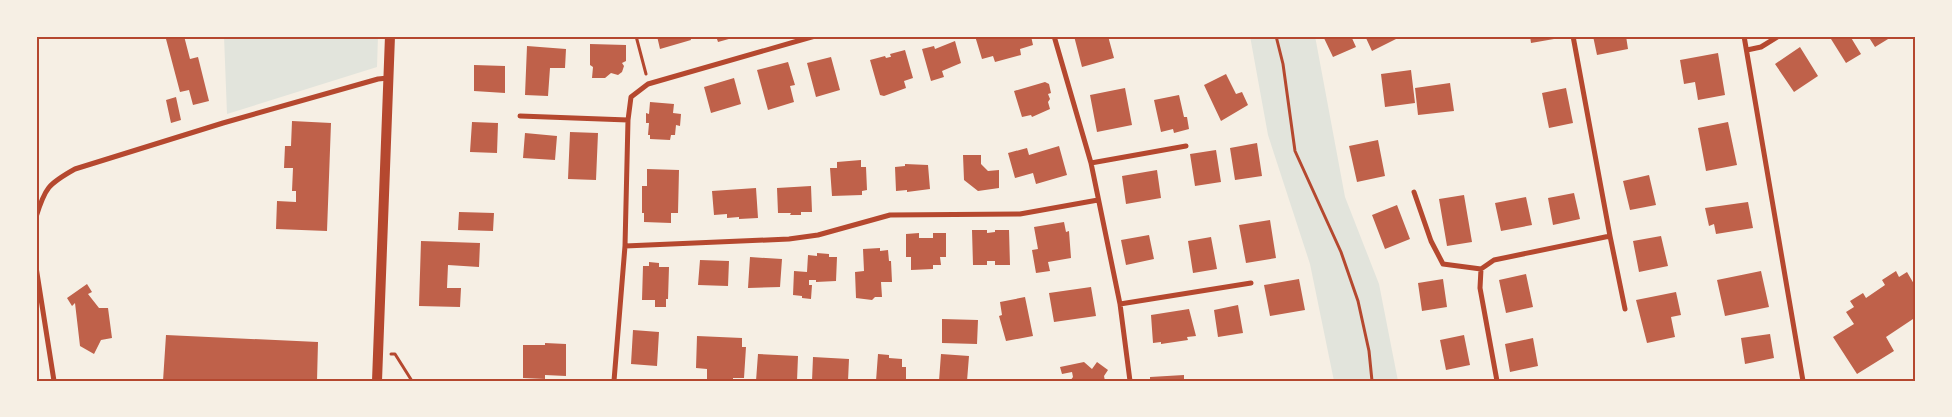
<svg xmlns="http://www.w3.org/2000/svg" width="1952" height="417" font-family="'DM Sans',sans-serif">
  <rect width="100%" height="100%" fill="#f6efe4"/>
  <path fill="#e2e4dc" d="M224 36H378L377 67 227 114Z
    M1250 36H1315L1345 197 1379 284 1398 381H1334L1310 264 1268 135Z"/>
  <path fill="#bf614a" d="M174 36H184L190 59 198 57 209 101 193 105 189 90 180 92 166 39Z
    M657 36H690L691 40 660 49Z
    M716 36H736V37L718 42Z
    M975 36H1031L1033 45 1020 49 1021 55 995 62 993 56 982 59Z
    M1074 36H1108L1114 58 1082 67Z
    M1323 36H1351L1356 47 1333 57Z
    M1369 36H1402L1372 51 1366 38Z
    M1530 36H1553L1554 39 1531 43Z
    M1593 36H1626L1628 49 1597 55Z
    M1836 36H1850L1861 54 1846 63 1831 39Z
    M1868 36H1893L1875 47Z
    M955 41 961 63 942 71 944 77 931 81 922 49 934 46 935 49Z
    M590 44 626 45V61L622 63 624 66 622 72 618 75 611 73 605 78H592L593 67 590 65Z
    M527 46 566 49 565 68H550L548 96 525 95Z
    M1800 47 1818 76 1794 92 1775 64Z
    M905 50 913 78 904 81 906 88 884 96 880 95 870 60 885 56 886 58 890 57H891L890 54Z
    M1718 53 1725 95 1698 100 1695 82 1684 84 1680 60Z
    M831 57 840 90 816 97 807 63Z
    M788 62 795 85 790 86 794 102 768 110 757 70Z
    M474 65 505 66V93L474 91Z
    M1411 70 1415 103 1385 107 1381 74Z
    M1226 74 1236 94 1242 92 1248 105 1221 121 1204 85Z
    M734 78 741 104 711 113 704 87Z
    M1045 82 1049 84 1051 93 1048 94 1050 99 1048 102 1050 109 1032 117 1031 115 1022 117 1014 91Z
    M1450 83 1454 111 1418 115 1415 88Z
    M1125 88 1132 125 1097 132 1090 95Z
    M1566 88 1573 123 1549 128 1542 93Z
    M1179 95 1184 117H1187L1189 129 1174 133 1173 129 1161 132 1154 100Z
    M176 97 181 120 171 123 166 100Z
    M650 102 674 104 673 113 681 114 680 126 676 125 675 135H671L670 140 650 139V135H648L649 123H646V113L649 114Z
    M292 121 331 123 327 231 276 229 277 201 296 202V191H292L293 168H284L285 146H291Z
    M472 122 498 123 497 153 470 152Z
    M1728 122 1737 165 1706 171 1698 128Z
    M570 132 598 133 596 180 568 179Z
    M525 133 557 136 555 160 523 158Z
    M1378 140 1385 176 1357 182 1349 146Z
    M1257 143 1262 176 1235 180 1230 148Z
    M1059 146 1067 175 1036 184 1033 173 1015 178 1008 153 1027 148 1029 155Z
    M1216 150 1221 182 1195 186 1190 154Z
    M963 155H981V164L988 171 999 170V188L978 191 964 180Z
    M861 160V167H866L867 190 862 191V195L832 196 830 168H837V162Z
    M905 164 928 165 930 189 907 192V190L896 191 895 167 905 166Z
    M647 169 679 170 678 213H671V223L644 222V213H642V186H647Z
    M1157 170 1161 198 1126 204 1122 176Z
    M1649 175 1656 205 1630 210 1623 181Z
    M811 186 812 212H801V215H790L791 213H778L777 188Z
    M756 188 758 218 739 219V217L727 218V214L714 215 712 191Z
    M1574 193 1580 219 1553 225 1548 198Z
    M1464 195 1472 242 1447 246 1439 199Z
    M1526 197 1532 225 1501 231 1495 203Z
    M1748 202 1753 228 1716 234 1714 224 1709 226 1705 208Z
    M1397 205 1410 239 1385 249 1372 215Z
    M459 212 494 213 493 231 458 230Z
    M1270 220 1276 258 1246 263 1239 225Z
    M1064 222 1066 232 1069 231 1071 258 1048 262 1050 271 1036 273 1032 250 1038 249 1034 227Z
    M972 230H987V233L995 232V230H1009L1010 265H995V261H987V265H973Z
    M919 233V238H933V233H946V257H940L941 265H933V269L911 270V257H906V234Z
    M1149 235 1154 259 1126 265 1121 240Z
    M1661 236 1668 266 1639 272 1633 241Z
    M1211 237 1217 269 1193 273 1188 241Z
    M421 241 480 243 479 267 448 265 447 288H461L460 307 419 306Z
    M880 248V251L888 250 889 261H891L892 282H881L882 297H875L872 300 856 298 855 272 864 271 863 249Z
    M817 253 829 254V257H837L836 281 816 282V280H809V285H812L811 299 802 298V296L793 295 794 271 807 272 808 255 817 256Z
    M750 257 782 259 780 287 748 288Z
    M700 260 729 261 728 286 698 285Z
    M649 262 659 263V267H669L668 299H666V307H655V300H642L643 266H649Z
    M1761 271 1769 307 1725 316 1717 280Z
    M1896 271 1899 277 1907 272 1914 284 1916 283V317L1886 337 1894 351 1857 374 1833 337 1854 324 1846 312 1854 307 1850 301 1863 293 1866 298 1885 285 1882 280Z
    M1526 274 1533 307 1506 313 1499 280Z
    M1299 279 1305 310 1270 316 1264 285Z
    M1443 279 1447 307 1422 311 1418 283Z
    M87 284 92 292 88 294 99 308H108L112 338 101 340 94 354 80 346 75 303 72 306 67 298Z
    M1091 287 1096 316 1054 322 1049 293Z
    M1676 292 1681 315 1671 317 1675 337 1647 343 1636 300Z
    M1025 297 1033 336 1006 341 999 316 1002 315 1000 302Z
    M1238 305 1243 333 1218 337 1214 310Z
    M1189 309 1196 336 1187 337 1188 340 1161 344V342L1153 343 1151 315Z
    M942 319 978 320 977 344 942 343Z
    M633 330 659 332 657 366 631 364Z
    M1770 334 1774 358 1745 364 1741 338Z
    M166 335 318 342 317 381H163Z
    M1464 335 1470 365 1446 370 1440 340Z
    M697 336 742 338V347H746L744 378H733V381H707V369L696 368Z
    M1533 338 1538 366 1510 372 1505 344Z
    M545 343 566 344V376L545 375V379L523 378V345H545Z
    M758 354 798 356 797 381H756Z
    M878 354 889 355V358L902 359V367H906V381H876Z
    M941 354 969 356 967 381H939Z
    M813 357 849 359 848 381H812Z
    M1084 362 1092 369 1097 362 1108 370 1104 376 1105 381H1070L1073 377 1072 372 1062 374 1060 367Z
    M1184 375V381H1150V377Z"/>
  <g fill="none" stroke-linecap="round" stroke-linejoin="round">
    <path stroke="#b5482f" stroke-width="3" d="M636 36 646 74
      M1276 36 1283 64 1295 151 1341 252 1358 301 1369 351 1372 381
      M391 354H395L412 381"/>
    <path stroke="#b5482f" stroke-width="5" d="M1054 36 1091 163 1120 304 1130 381
      M1744 36 1803 381
      M1747 50 1761 47 1779 36
      M520 116 628 120
      M1091 163 1186 146
      M1414 192 1431 241 1443 264 1481 269
      M36 217C45 188 48 184 75 169L223 123 378 79 388 78
      M1610 236 1625 309
      M625 246 789 239 818 235 890 215 1020 214 1098 200
      M36 267 54 381
      M1120 304 1251 283
      M614 381 625 246 628 120 631 97 648 84 815 36
      M1497 381 1480 288 1481 269 1494 260 1610 236 1573 36"/>
    <path stroke="#b5482f" stroke-width="10" d="M377 381 390 36"/>
  </g>
  <rect width="1952" height="417" fill="none" stroke="#f6efe4" stroke-width="75"/>
  <rect x="38" y="38" width="1876" height="342" fill="none" stroke="#b5482f" stroke-width="2"/>
</svg>
